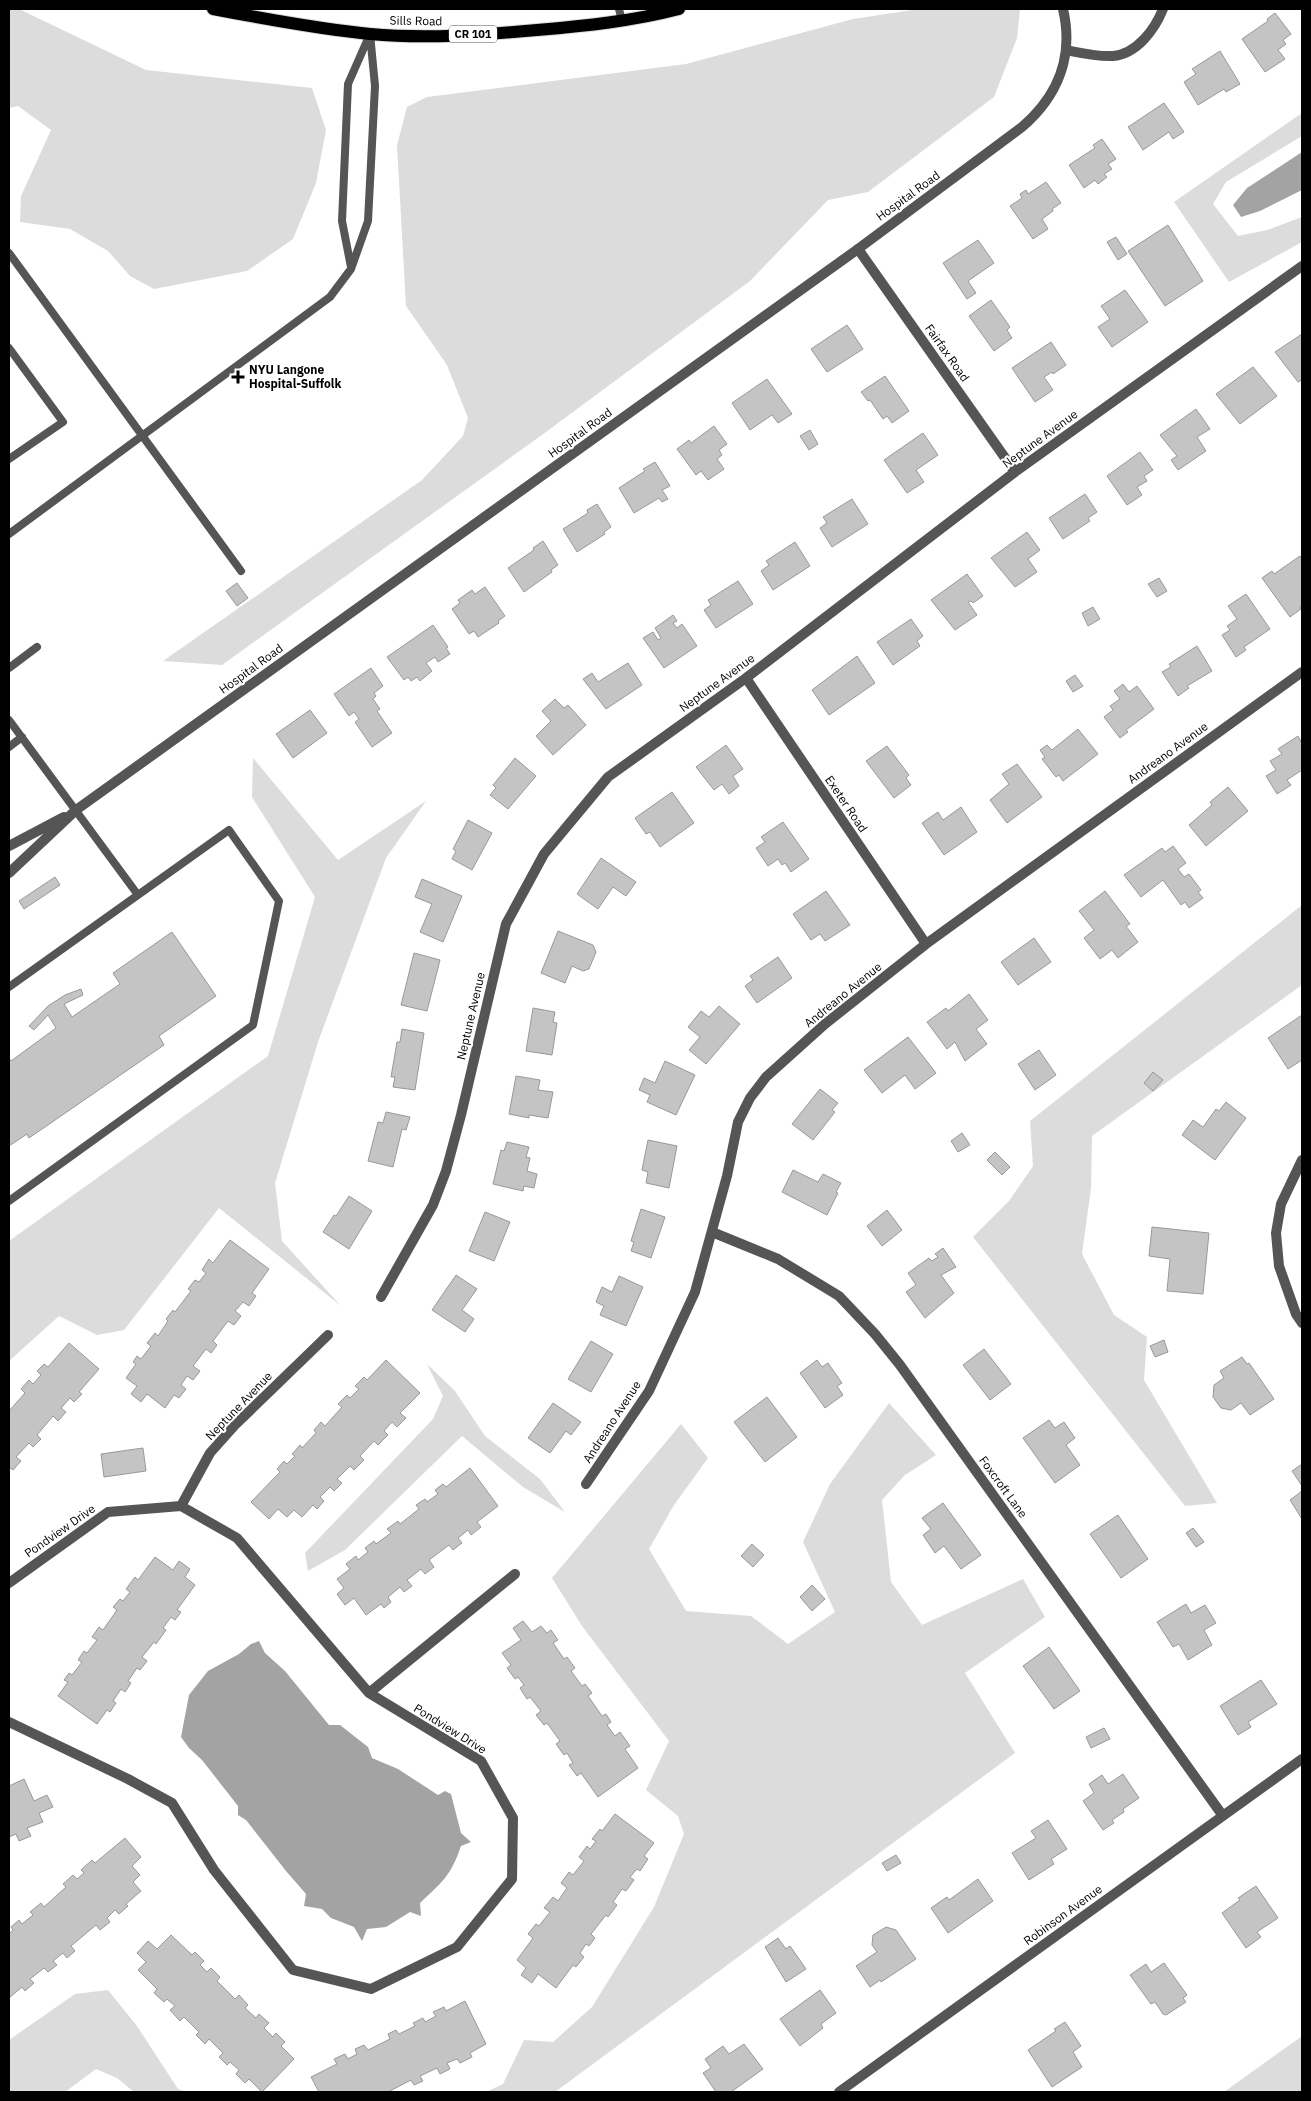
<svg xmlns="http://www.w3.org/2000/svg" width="1311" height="2101" font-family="'IBM Plex Sans',sans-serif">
  <rect width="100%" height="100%" fill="#fff"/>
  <path fill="#dcdcdc" d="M9 9H19L146 70 312 88 326 130 316 183 293 239 247 271 154 289 130 276 108 251 70 229 20 222 21 196 51 130 18 106 9 108Z
    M919 9H1020L1017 38 994 97 868 192 828 200 750 281 546 432 222 665 163 661 422 480 463 436 468 418 447 365 406 306 397 145 407 107 427 97 686 64 853 19Z
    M1302 113V136L1226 182 1213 204 1238 236 1267 230 1302 217V242L1229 282 1174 202Z
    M253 758 338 860 426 801 386 858 318 1042 275 1183 282 1241 341 1306 219 1208 124 1330 97 1335 59 1316 9 1361V1241L268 1056 315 897 252 797Z
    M1302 905V985L1092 1136 1091 1188 1082 1254 1114 1315 1147 1337 1144 1380 1217 1503 1185 1506 973 1237 1009 1201 1033 1166 1030 1121Z
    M427 1364 455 1391 485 1436 540 1479 565 1512 523 1487 462 1436 345 1550 308 1571 305 1553 433 1419 443 1396Z
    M889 1403 936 1455 905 1475 882 1500 891 1582 922 1625 1023 1579 1045 1617 965 1673 1015 1753 555 2092H486L503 2084 524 2040 553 2042 592 2007 654 1907 684 1834 678 1816 646 1790 669 1741 582 1626 552 1578 681 1424 708 1458 674 1505 649 1549 686 1611 751 1616 788 1644 835 1612 803 1542 830 1484Z
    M108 1990 137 2026 178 2089 187 2092H134L117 2078 96 2069 65 2092H9V2040L75 1994Z
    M1302 2036V2092H1224Z"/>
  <path fill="#a3a3a3" d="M1302 152V190L1260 211 1241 217 1233 205 1247 188Z
    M259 1641 265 1653 285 1671 329 1725H340L368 1747 372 1758 398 1769 438 1795 445 1791 451 1794 461 1833 471 1842 461 1846C451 1876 442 1882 420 1903L421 1916 410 1912 386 1927 367 1929 362 1941 354 1927 331 1918 322 1909 304 1906 306 1894 286 1871 246 1820 238 1815V1806L202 1760 189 1748 181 1737 189 1695 208 1671 239 1654 251 1644Z"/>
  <path fill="#c4c4c4" stroke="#999" d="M1275 13 1291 34 1283 40 1286 44 1278 50 1285 59 1265 72 1242 39 1268 21 1267 19Z
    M1220 51 1240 84 1226 92 1224 89 1198 105 1184 82 1196 74 1192 69Z
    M1164 103 1184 132 1173 139 1169 132 1143 150 1128 127Z
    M1102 139 1116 159 1108 164 1112 169 1104 174 1107 177 1098 184 1095 180 1084 188 1069 165 1095 148 1093 145Z
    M1046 182 1061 203 1052 209 1053 211 1042 219 1048 229 1033 239 1010 206 1022 198 1020 194 1026 190 1028 194Z
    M1168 225 1203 281 1165 306 1128 251Z
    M1116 237 1127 254 1118 260 1107 242Z
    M978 240 994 263 968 281 976 293 967 299 943 263Z
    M1125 290 1148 322 1112 347 1098 327 1110 319 1101 306Z
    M991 300 1010 327 1007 330 1012 338 994 351 969 316Z
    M847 325 863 349 827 372 811 349Z
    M1302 334V380L1298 382 1275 352Z
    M1051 342 1066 365 1053 374 1052 372 1044 377 1053 390 1035 402 1012 368Z
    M1253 367 1277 396 1240 424 1216 394Z
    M885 376 909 411 892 423 887 416 883 419 870 400 868 401 861 392Z
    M767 379 792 414 778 423 772 415 750 430 732 403Z
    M1196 409 1210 429 1197 437 1206 451 1178 470 1171 460 1177 456 1160 435Z
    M714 426 727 444 719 450 722 455 717 459 724 469 708 480 701 471 696 475 677 449 689 440 691 443Z
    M810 430 818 444 809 450 800 436Z
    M923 433 938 455 916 470 924 482 907 493 884 460Z
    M1140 452 1153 470 1144 476 1147 481 1137 487 1142 495 1127 505 1107 476Z
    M655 462 670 486 662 490 668 499 662 502 659 498 634 513 619 488 645 471 643 469Z
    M1085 494 1097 512 1088 518 1090 521 1063 539 1049 518Z
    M852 499 868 524 832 547 820 528 827 523 823 517Z
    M597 504 611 527 604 532 605 534 577 552 563 529 588 513 587 510Z
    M1027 532 1040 550 1028 559 1037 572 1015 587 991 558Z
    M543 541 558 565 551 570 552 572 524 592 508 568 534 550 533 548Z
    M795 542 810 566 773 590 761 571 769 565 766 561Z
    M1300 556 1302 559V605L1300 607 1301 609 1290 617 1262 578 1272 571 1274 574Z
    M967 574 983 596 973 603 971 601 968 602 977 615 955 630 931 600Z
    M1159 578 1167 591 1157 597 1148 584Z
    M738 581 753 604 716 628 704 610 711 605 708 600Z
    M237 583 248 598 237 606 226 591Z
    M485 587 505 616 498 621 499 623 478 637 474 631 469 634 452 609 460 603 458 600 472 590 475 594Z
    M1246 594 1270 629 1244 647 1246 650 1236 657 1222 635 1230 630 1227 626 1237 619 1228 606Z
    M1093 607 1100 619 1088 626 1082 613Z
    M673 615 677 621 673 623 677 628 682 624 697 646 664 668 643 638 653 632 658 640 661 638 655 628Z
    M911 619 923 636 917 641 920 646 893 665 877 642Z
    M433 625 448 647 446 648 450 654 438 662 435 657 426 663 432 671 420 681 417 677 411 681 408 677 404 680 387 657Z
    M1197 646 1212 671 1187 686 1189 688 1178 696 1162 672 1171 667 1169 664Z
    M857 656 875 683 829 715 812 690Z
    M628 663 642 685 606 709 583 679 592 673 598 682Z
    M371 668 383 686 374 693 376 696 373 699 380 709 377 711 392 733 372 747 355 722 359 719 354 712 349 716 334 694Z
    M1075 675 1083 686 1073 692 1066 681Z
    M1123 684 1129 692 1137 686 1154 709 1126 730 1128 732 1120 738 1104 717 1113 710 1110 706 1120 699 1114 691Z
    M555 699 564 708 568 705 586 725 553 755 536 736 551 721 542 711Z
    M310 710 327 733 293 758 276 734Z
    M1078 729 1098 754 1063 781 1059 775 1056 777 1042 759 1045 757 1040 750 1047 745 1052 750Z
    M1298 736 1302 743V770L1287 780 1291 785 1277 794 1266 776 1276 770 1270 761 1282 754 1278 749Z
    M726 745 743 769 733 776 739 786 729 794 722 784 714 790 696 767Z
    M887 746 909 775 906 778 911 785 894 798 866 761Z
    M515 758 536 776 508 809 490 795 496 788 493 785Z
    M1017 764 1042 797 1007 823 990 800 1009 784 1002 774Z
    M1228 787 1248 811 1206 846 1189 825 1212 805 1210 802Z
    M672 792 694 823 660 847 650 832 646 834 635 818Z
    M961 807 977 832 944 855 922 823 938 812 943 820Z
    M468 820 492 833 472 870 452 859 456 851 453 849Z
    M783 822 809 859 791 872 785 863 782 865 778 859 768 866 756 848 765 842 761 837Z
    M1173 846 1186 863 1178 869 1184 877 1189 874 1201 890 1198 892 1203 898 1189 908 1185 902 1181 905 1163 880 1141 897 1124 875 1162 848 1165 852Z
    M601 858 636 882 626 896 613 887 598 909 577 894Z
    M55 877 60 885 24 909 19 901Z
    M422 879 462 896 443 942 420 932 432 904 415 897Z
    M826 891 850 925 825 941 820 934 811 940 793 914Z
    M1105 891 1130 924 1126 926 1138 942 1118 958 1112 950 1100 959 1084 938 1094 930 1079 911Z
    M558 931 593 945 596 952 589 969 583 971 572 966 565 983 541 973Z
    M172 932 216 996 159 1036 164 1045 29 1138 27 1134 9 1146V1058L11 1061 56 1028 48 1015 34 1030 29 1026 48 1006 65 995 81 989 83 995 64 1004 72 1017 120 984 113 973Z
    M1034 938 1051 962 1018 985 1001 962Z
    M414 953 440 960 427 1011 401 1005Z
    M778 957 792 978 757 1003 745 986 753 980 750 976Z
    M969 994 988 1020 976 1029 987 1044 965 1061 955 1042 947 1049 927 1022 946 1008 948 1011Z
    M719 1006 740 1024 706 1064 689 1050 700 1037 688 1027 701 1011 709 1017Z
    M533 1008 555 1012 553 1022 557 1023 552 1055 526 1051Z
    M1302 1015V1060L1288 1069 1268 1038Z
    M402 1029 424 1033 415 1090 393 1087 395 1077H391L397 1042H400Z
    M908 1037 936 1073 915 1089 905 1075 882 1093 864 1070Z
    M1039 1050 1056 1075 1035 1090 1018 1064Z
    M665 1061 695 1075 676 1115 647 1102 650 1095 639 1090 644 1078 655 1083Z
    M1153 1072 1163 1080 1153 1091 1144 1083Z
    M516 1076 540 1080 538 1090 553 1092 548 1118 529 1115V1118L509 1114Z
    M820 1089 838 1103 832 1110 835 1112 813 1140 792 1124Z
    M1226 1102 1246 1118 1215 1160 1182 1135 1193 1120 1203 1127 1216 1109 1219 1111Z
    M386 1112 410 1117 406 1130 402 1129 393 1167 368 1161 378 1122 383 1123Z
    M962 1133 970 1145 958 1152 951 1141Z
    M648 1140 677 1146 669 1188 646 1183 648 1172 642 1170Z
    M507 1142 529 1147 526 1157 530 1158 527 1171 537 1174 534 1188 524 1186 523 1191 493 1184 501 1150 504 1151Z
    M995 1152 1010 1167 1002 1175 987 1160Z
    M793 1170 818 1182 823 1174 841 1183 836 1192 838 1193 827 1215 782 1192Z
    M349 1196 372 1211 349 1249 323 1232 334 1215 336 1216Z
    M641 1209 665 1217 651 1258 631 1251 634 1242 631 1241Z
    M887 1210 902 1230 882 1246 867 1226Z
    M485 1212 510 1222 494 1261 469 1251Z
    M1152 1227 1209 1233 1203 1294 1167 1291 1170 1259 1149 1256Z
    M230 1240 269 1269 252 1293 256 1296 249 1306 243 1302 235 1311 241 1316 234 1325 228 1321 213 1341 217 1345 211 1353 206 1349 193 1366 200 1371 193 1380 187 1376 181 1385 186 1389 179 1398 174 1395 165 1408 147 1394 141 1402 131 1394 137 1386 126 1378 136 1364 133 1362 137 1356 141 1359 151 1346 147 1343 155 1333 158 1336 168 1321 166 1319 173 1310 175 1312 191 1291 188 1289 195 1280 199 1282 206 1273 202 1270 209 1259 213 1263Z
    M943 1248 956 1267 941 1275 954 1293 925 1318 906 1292 916 1285 908 1273 929 1258 932 1261 938 1257 935 1254Z
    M456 1275 477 1289 462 1310 474 1319 465 1332 432 1310Z
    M619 1276 643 1287 626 1326 600 1315 604 1306 596 1302 602 1287 612 1292Z
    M1164 1340 1168 1352 1155 1357 1150 1346Z
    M591 1341 613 1354 591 1392 568 1379Z
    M69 1343 99 1369 79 1392 82 1394 74 1402 70 1398 61 1408 66 1412 58 1421 53 1416 37 1435 41 1439 33 1447 29 1443 16 1457 21 1461 13 1470 9 1467V1411L25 1393 21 1389 29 1380 33 1384 41 1375 37 1371 44 1364 48 1367Z
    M984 1349 1011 1384 990 1400 963 1365Z
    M1242 1357 1247 1364 1249 1363 1274 1399 1250 1415 1241 1403 1231 1410 1221 1408 1213 1397 1214 1385 1224 1378 1220 1371Z
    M386 1360 420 1393 400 1413 406 1418 397 1427 392 1422 384 1431 388 1435 378 1445 374 1441 360 1456 364 1460 354 1470 350 1466 337 1479 342 1483 334 1491 330 1487 320 1497 324 1501 317 1509 313 1505 302 1517 294 1510 287 1517 278 1509 269 1519 251 1502 280 1472 277 1469 284 1461 287 1464 295 1456 292 1454 300 1445 302 1448 316 1433 314 1430 321 1422 325 1426 342 1407 338 1404 347 1395 350 1398 359 1389 355 1386 364 1377 367 1380Z
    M817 1360 822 1367 828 1363 842 1383 837 1386 843 1395 825 1408 800 1373Z
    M767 1397 797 1437 765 1462 734 1422Z
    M553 1403 581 1422 571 1435 566 1431 550 1453 528 1438Z
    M1049 1420 1055 1428 1064 1422 1075 1438 1066 1445 1080 1465 1055 1483 1023 1438Z
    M143 1448 146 1471 104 1477 101 1454Z
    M1302 1464V1486L1292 1471Z
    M470 1468 498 1506 477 1522 481 1527 471 1535 468 1530 458 1538 462 1543 453 1550 449 1545 429 1560 434 1567 425 1574 421 1569 407 1580 412 1586 404 1592 400 1587 388 1597 391 1602 384 1608 381 1604 366 1615 354 1598 345 1605 337 1594 344 1588 337 1579 350 1569 346 1564 356 1556 358 1560 368 1552 365 1548 374 1541 376 1544 391 1533 387 1529 398 1521 400 1524 419 1509 416 1505 425 1499 427 1502 438 1494 435 1490 443 1484 446 1487Z
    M1302 1491V1519L1290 1500Z
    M943 1503 981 1555 961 1569 944 1546 935 1553 923 1535 931 1529 922 1518Z
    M1118 1515 1148 1559 1121 1578 1090 1534Z
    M1193 1528 1204 1542 1196 1547 1186 1533Z
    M752 1544 764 1555 753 1567 741 1556Z
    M155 1557 173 1570 179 1561 190 1569 185 1577 195 1585 177 1610 181 1612 175 1620 171 1617 163 1628 166 1630 156 1644 154 1642 142 1657 147 1661 140 1670 137 1668 128 1681 131 1683 125 1692 121 1689 113 1701 116 1703 110 1712 107 1710 97 1724 58 1696 68 1682 64 1680 69 1673 72 1675 82 1662 78 1660 84 1651 87 1653 97 1640 92 1637 99 1627 103 1630 117 1610 113 1607 120 1599 123 1601 130 1592 126 1589 135 1577 138 1580Z
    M812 1585 825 1599 812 1611 800 1597Z
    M1186 1604 1191 1613 1205 1605 1216 1623 1204 1630 1212 1645 1188 1660 1179 1644 1173 1647 1157 1622Z
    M523 1621 532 1632 541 1626 547 1633 551 1630 558 1640 553 1643 564 1659 567 1657 575 1668 571 1671 582 1686 585 1684 592 1693 588 1696 602 1716 606 1714 611 1722 607 1725 615 1736 620 1732 630 1746 625 1749 638 1768 598 1797 581 1773 577 1776 569 1765 573 1763 567 1753 564 1755 556 1744 560 1741 547 1723 544 1725 536 1715 541 1711 530 1697 527 1699 520 1688 524 1685 518 1677 515 1679 507 1668 511 1665 502 1653 521 1640 513 1628Z
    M1049 1647 1080 1691 1054 1709 1023 1666Z
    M1261 1680 1277 1704 1248 1722 1251 1727 1238 1735 1220 1706Z
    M1104 1728 1110 1739 1091 1748 1086 1737Z
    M1123 1774 1139 1798 1123 1809 1124 1812 1112 1820 1114 1823 1103 1830 1083 1801 1094 1793 1089 1784 1102 1775 1108 1784Z
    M24 1779 34 1801 47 1795 53 1807 39 1813 43 1822 27 1828 31 1836 19 1841 16 1834 9 1837V1786Z
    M615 1814 654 1843 644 1856 648 1859 640 1871 637 1869 630 1877 634 1880 626 1891 622 1889 613 1902 617 1905 608 1917 606 1915 591 1934 595 1938 589 1946 586 1944 580 1953 584 1957 576 1967 573 1965 556 1988 538 1974 532 1983 521 1975 526 1968 517 1960 533 1938 528 1934 536 1924 539 1926 550 1912 544 1908 553 1897 558 1901 567 1888 561 1883 569 1872 573 1875 584 1861 579 1857 587 1846 590 1849 596 1841 592 1839 600 1829 602 1831Z
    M1048 1820 1067 1849 1051 1859 1054 1864 1029 1880 1012 1853 1036 1838 1031 1831Z
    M125 1838 141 1857 132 1866 140 1875 133 1882 141 1891 126 1904 128 1906 119 1914 115 1910 107 1918 110 1922 100 1930 96 1925 71 1946 75 1951 67 1958 63 1953 53 1961 57 1965 48 1972 44 1968 30 1979 34 1983 25 1991 22 1987 9 1998V1934L13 1930 11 1927 19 1920 22 1924 33 1915 30 1912 41 1903 44 1907 66 1887 63 1884 73 1875 77 1879 84 1873 81 1870 92 1860 95 1863Z
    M896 1855 901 1863 887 1871 882 1863Z
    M978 1879 993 1901 948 1933 931 1908 947 1897 949 1900Z
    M1256 1886 1278 1918 1257 1932 1261 1937 1246 1948 1222 1913 1240 1900 1238 1898Z
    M886 1927 896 1930 916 1959 881 1982 880 1980 870 1987 856 1966 877 1952 872 1945 873 1935Z
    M171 1935 192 1955 195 1952 204 1961 200 1965 207 1972 211 1968 220 1977 217 1981 235 1999 239 1995 248 2005 245 2008 256 2018 259 2014 269 2023 264 2028 273 2037 276 2033 285 2042 281 2046 294 2059 262 2092 249 2079 245 2083 236 2074 239 2070 230 2062 227 2065 219 2057 223 2053 209 2039 205 2044 196 2035 199 2032 184 2017 180 2021 170 2010 175 2006 167 1999 164 2002 154 1993 157 1989 138 1970 146 1962 137 1953 148 1941 157 1949Z
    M778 1938 786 1949 790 1946 806 1969 786 1982 765 1947Z
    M1164 1963 1187 1995 1183 1998 1186 2002 1166 2015 1163 2014 1155 2002 1151 2004 1130 1975 1146 1964 1151 1972Z
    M820 1990 836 2013 821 2024 823 2028 800 2046 780 2019Z
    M465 2001 486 2044 470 2053 472 2057 460 2063 457 2059 447 2063 450 2069 440 2074 437 2068 420 2076 423 2081 414 2085 411 2080 388 2092H319L311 2077 337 2064 334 2059 345 2054 348 2059 357 2054 355 2049 364 2045 368 2050 390 2039 388 2034 396 2030 399 2034 415 2026 413 2023 423 2018 425 2022 436 2016 433 2012 444 2007 446 2011Z
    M1065 2022 1081 2046 1073 2052 1082 2067 1052 2087 1028 2050 1056 2031 1054 2029Z
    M744 2044 763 2069 731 2092H716L703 2073 711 2068 705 2059 723 2046 729 2054Z"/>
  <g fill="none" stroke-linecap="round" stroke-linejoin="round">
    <g stroke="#dbdbdb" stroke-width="14">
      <path id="primary" d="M213 9C265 19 318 29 370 34 426 39 482 35 537 30 585 26 633 21 679 9"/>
    </g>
    <path stroke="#555" stroke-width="8" d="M619 9 622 21
      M9 253 241 571
      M351 267 342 221 348 84 370 34
      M9 348 63 422 9 459
      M9 534 330 297 351 269 368 221 375 86 370 34
      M9 668 37 647
      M9 720 138 895
      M9 747 22 737
      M9 987 229 830 279 901 253 1025 9 1201"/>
    <path stroke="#555" stroke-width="10" d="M1066 50C1081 53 1098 57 1113 56 1137 54 1155 29 1163 9
      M858 249 1015 472
      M746 678 926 944
      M1302 1160 1281 1204 1276 1233 1279 1266 1296 1314 1302 1323
      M712 1232 778 1259 839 1296 875 1334 900 1365 1223 1816
      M381 1297 433 1205 446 1171 461 1115 506 924 544 854 608 777 746 678 1015 472 1302 266
      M586 1484 649 1391 695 1292 727 1176 738 1122 750 1098 766 1077 825 1024 926 944 1302 672
      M181 1506 210 1453 235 1425 328 1335
      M9 1583 108 1512 181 1506 237 1538 369 1693 481 1761 513 1818 512 1879 457 1947 371 1989 293 1970 214 1870 172 1803 128 1779 9 1722
      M369 1693 515 1574
      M839 2092 1302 1759"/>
    <path stroke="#555" stroke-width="10" d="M9 846 64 817
      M9 873 76 810 858 249 1022 127C1058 96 1074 56 1063 9"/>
    <use href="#primary" stroke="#000" stroke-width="12"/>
  </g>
  <path fill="#000" stroke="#fff" stroke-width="2" d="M235.5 369.5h5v5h5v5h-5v5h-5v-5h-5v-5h5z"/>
  <g text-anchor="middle" stroke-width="4" stroke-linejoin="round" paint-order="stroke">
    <rect fill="#fff" stroke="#4c4c4c" stroke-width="1" x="449" y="25.5" width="48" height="17" rx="4"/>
    <g font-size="11" font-weight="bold" fill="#000">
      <text x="473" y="38">CR 101</text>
    </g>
    <g font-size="12" fill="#000" stroke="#fff">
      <text transform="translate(416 21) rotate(1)" y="4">Sills Road</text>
      <text transform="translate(908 196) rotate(-36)" y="4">Hospital Road</text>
      <text transform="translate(947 353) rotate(55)" y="4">Fairfax Road</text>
      <text transform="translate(580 433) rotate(-36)" y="4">Hospital Road</text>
      <text transform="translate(1040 439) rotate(-36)" y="4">Neptune Avenue</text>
      <text transform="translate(251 669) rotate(-36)" y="4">Hospital Road</text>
      <text transform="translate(717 683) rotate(-36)" y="4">Neptune Avenue</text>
      <text transform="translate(1168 753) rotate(-36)" y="4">Andreano Avenue</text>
      <text transform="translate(846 804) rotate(56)" y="4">Exeter Road</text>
      <text transform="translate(843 995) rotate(-39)" y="4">Andreano Avenue</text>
      <text transform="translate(471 1016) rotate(-77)" y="4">Neptune Avenue</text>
      <text transform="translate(239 1406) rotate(-46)" y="4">Neptune Avenue</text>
      <text transform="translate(612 1422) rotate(-57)" y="4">Andreano Avenue</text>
      <text transform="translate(1003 1487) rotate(54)" y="4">Foxcroft Lane</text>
      <text transform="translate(60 1531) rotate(-35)" y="4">Pondview Drive</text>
      <text transform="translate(450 1729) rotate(32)" y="4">Pondview Drive</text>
      <text transform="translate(1063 1915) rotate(-36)" y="4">Robinson Avenue</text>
    </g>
    <g font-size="12" font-weight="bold" fill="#000" stroke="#fff" text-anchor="start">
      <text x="249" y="374">NYU Langone<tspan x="249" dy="14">Hospital-Suffolk</tspan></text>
    </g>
  </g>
  <rect width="1311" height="2101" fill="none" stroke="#000000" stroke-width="20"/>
</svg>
